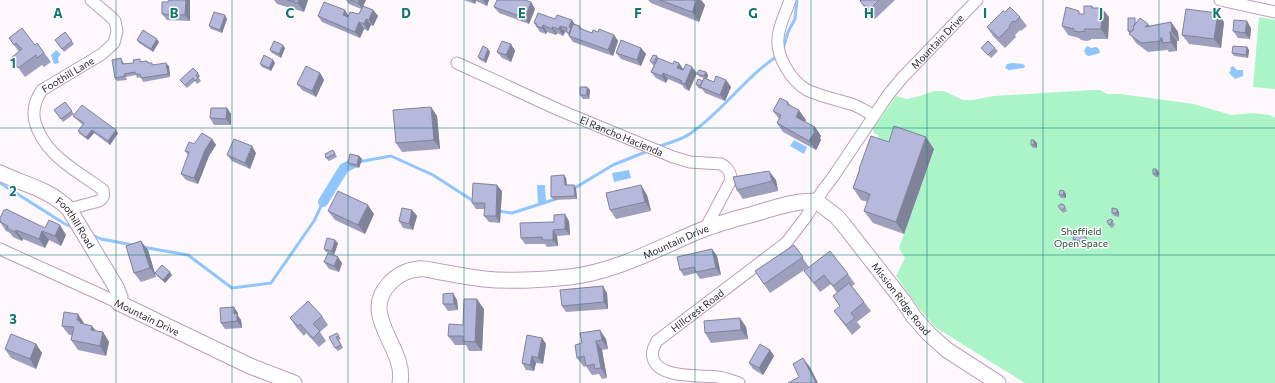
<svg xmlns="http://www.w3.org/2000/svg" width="1275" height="383" font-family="Commissioner,sans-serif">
  <rect width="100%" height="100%" fill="#fef8fd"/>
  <path fill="#aaf4c8" d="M1259 17 1275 20V89L1253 87Z
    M1092 90H1100L1107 94H1120L1194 104 1231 115 1253 113 1270 115 1275 118V383H1025L935 327 919 308 896 276 905 258 899 248 934 149 897 154 879 140 878 135 874 133 873 129 896 96 907 99 920 96 934 91H944L963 100H973L994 96Z"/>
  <path fill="#90c6fe" d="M1088 46 1091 48 1096 47 1099 49 1100 53 1089 56 1086 55 1084 51 1086 47Z
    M56 50 61 54 58 58 59 63 54 64 51 55Z
    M1012 63 1023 64 1025 66 1024 68 1009 70 1005 68 1007 64Z
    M1233 66 1237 70H1243V76L1235 79 1230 74 1229 72 1231 71 1230 68Z
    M794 140 807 147 804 154 790 146Z
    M629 170 631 178 614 182 612 173Z
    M537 185H545L546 203H538Z"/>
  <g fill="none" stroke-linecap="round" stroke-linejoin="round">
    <path stroke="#90c6fe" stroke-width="3" d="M783 49 788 32 795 19 797 0
      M657 147C668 143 682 140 691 133 723 111 746 76 779 55
      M358 162 391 156 433 175 475 202
      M0 183 65 224 74 228
      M573 189 613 165 648 151
      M498 211 512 213 556 199
      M92 235 101 239 133 245
      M142 247 188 255 232 288 271 283 314 221 323 202"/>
    <path stroke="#90c6fe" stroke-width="10" d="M323 202 344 168 354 163"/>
    <g stroke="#bba0b8" stroke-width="13">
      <g id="minor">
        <path d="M790 0C786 13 779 24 778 38 776 56 791 81 807 90 822 97 839 100 854 105 861 108 867 112 873 115"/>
        <path d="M1220 0 1275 12"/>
        <path id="s1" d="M457 63 559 110 673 157 690 162 721 164C728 168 731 172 731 180L705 229"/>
        <path id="s2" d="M69 209 99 201C104 198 104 195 103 190 97 185 90 181 83 176 62 162 42 147 35 122 32 110 35 100 42 90L102 54 114 43 117 31 115 21 111 17 91 0"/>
        <path d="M0 249 119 303"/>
        <path id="s3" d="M739 383C732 381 725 378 718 377 701 375 658 379 653 358 651 352 654 346 657 341L786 243 806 217 823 190 833 177 888 95 902 78 977 0"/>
      </g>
    </g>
    <g stroke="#bba0b8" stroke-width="17">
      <g id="secondary">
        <path id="s4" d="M0 173C25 185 49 189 69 209L116 287 120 297 119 303 250 366 294 383"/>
        <path id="s5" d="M400 383C407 349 359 316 389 284 396 276 407 270 418 269 424 268 430 270 436 271 452 274 468 277 484 279 512 282 540 280 569 277 613 272 653 251 694 233 713 225 734 219 754 214 768 210 781 205 795 203 802 201 809 202 816 201L836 216 843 224 904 302 914 317 929 334 947 350 998 383"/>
      </g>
    </g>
    <use href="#minor" stroke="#fff" stroke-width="11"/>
    <use href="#secondary" stroke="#fff" stroke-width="15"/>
  </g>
  <path fill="#9d9fbc" d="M169 0H190V21L167 20 162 14Z
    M274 0H308L304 12 277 4Z
    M346 0H366L363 6 373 10 378 16 373 26 371 25 368 31 364 29 360 38 322 22 318 16H349L359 14 361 9 349 4Z
    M464 0H489L487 6 476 1 475 4Z
    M648 0H701L705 5 699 22 651 3Z
    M861 0H895L875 19 866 10 860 1Z
    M531 2 535 9 529 24 499 13 494 7Z
    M1092 6 1094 8 1109 17 1108 39H1091V40L1086 41 1081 40 1079 38 1068 35 1062 26 1081 14H1084Z
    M1005 12 1020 17 1027 26 1021 31 1020 30 1015 35 1016 37 1005 48 993 36 987 27Z
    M227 19 222 33 211 29 209 26Z
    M555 19 572 20 574 24 580 26 582 29 592 33 598 32 614 35 618 41 613 56 573 42 567 33 565 32 563 36 557 33 556 35 547 32 546 34 540 32 534 23Z
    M1137 21 1150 26 1171 22 1178 32 1179 41H1177V51L1169 52 1167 49V50L1148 52 1136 43 1128 31Z
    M1224 22 1221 48 1189 44 1182 35Z
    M1251 28 1250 39 1238 38 1233 31Z
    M65 32 74 44 64 52 55 40Z
    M9 38 35 45 37 43 51 62 44 67 42 65 25 77 11 58 19 52Z
    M137 40 159 42 153 52 139 43Z
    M511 44 515 51 511 62 502 58 497 52Z
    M1247 47 1249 50 1248 58 1234 56 1232 53Z
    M285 48 281 58 272 53 270 50Z
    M641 48 646 54 641 66 621 59 616 53Z
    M981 48H995L998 51 991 58Z
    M490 52 486 63 480 60 478 57Z
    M657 56 659 59 683 69 697 73 689 91 685 89 682 85 668 79 666 83 656 78 651 72 654 65H653L650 61Z
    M273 60 275 63 271 71 262 67 260 64Z
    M147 61 149 63 154 65 169 66 170 77 143 82 141 77 137 78 136 75 126 77 127 80 117 81 115 78 123 62 124 64Z
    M706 72 708 75 707 79 714 82 726 80 731 87 725 101 705 93 702 89 698 88 696 84 703 81 704 78 700 77 697 74Z
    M198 73 200 76 199 78 201 81 197 84 195 81 187 88 180 80Z
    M320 73 324 80 316 97 302 90 297 84Z
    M587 87 590 90 589 99H583L580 95Z
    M65 102 74 114 63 122 54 110Z
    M788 102 791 106 806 120 805 122 815 127 821 136 820 138 821 140 816 150 783 132 777 123 779 119 773 111Z
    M431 107 437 116 440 149 402 152 396 143Z
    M227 108 231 114V125H214L210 118Z
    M73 116 118 133 110 145 94 133 88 140 80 134 78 131 83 125 76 119Z
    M212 139 216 145 209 156 198 184 186 180 181 174 188 155 185 151 194 144Z
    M889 142 934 149 904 234 873 223 864 211 868 202 861 200 853 188 859 170V169Z
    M1037 143V148H1033L1031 145Z
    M256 153 250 169 232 161 227 155Z
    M335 153 337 157 329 161 326 158Z
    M359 156 362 159 359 168 350 166 348 163Z
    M1159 172 1158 177H1155L1153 174Z
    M564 175 566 178 567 185 576 188 577 199 554 200 551 197Z
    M776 180 778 191 743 199 737 190Z
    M502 191 500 223 489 222 484 216 485 209H476L472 203Z
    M1066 194V198H1061L1059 195Z
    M647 195 651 211 616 219 610 210Z
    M1064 205 1067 211 1063 213 1058 206Z
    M412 210 417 216 413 230 403 228 399 221Z
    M328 211 374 214 365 234 335 220Z
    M1119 212V217L1114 216 1112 213Z
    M0 218 45 228 66 235 61 246 49 240 45 248 23 239 22 241 13 237 10 233 6 231 0 222Z
    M1111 219 1115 225 1113 226 1114 227 1111 228 1109 225Z
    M569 221 570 235 557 236 558 246 547 247 545 244H525L521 238 554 222Z
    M1086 237 1088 241 1086 246 1075 243 1073 239Z
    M338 243 334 255 326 252 324 249Z
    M794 245 809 267 770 293 755 271Z
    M712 249 717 256 721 275 700 279 696 273 684 276 680 270Z
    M148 250 156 277 141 282 134 273Z
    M324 262 342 263 339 272 329 269Z
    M804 271 848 274 855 284 852 286 871 311 857 322 861 327 852 335 834 311 840 307 833 296 837 293 831 284 820 292Z
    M155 273 172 275 165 283 157 276Z
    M453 293 457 300 458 310 448 311 443 304Z
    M607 293 608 309 566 312 562 306Z
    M484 309 482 351H469L466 345H455L448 336Z
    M238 313V316L241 320 242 328 225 329 221 323Z
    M322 316 328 325 320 332 326 341 319 347 306 333 304 336 296 327 290 318Z
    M740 318 746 327 748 339 711 343 705 333Z
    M84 323V324L92 326 96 331 103 332 109 342 106 356 78 350 71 340 73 335H69L62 326Z
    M337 333 341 339 339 340 343 348 338 351 335 348Z
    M542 338 546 344 543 364 536 363 534 371 526 370 522 363Z
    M606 339 608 349 602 350 607 378 602 379 599 374 592 375 586 366 584 367 577 358 575 345Z
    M36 344 42 353 36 369 11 358 5 349Z
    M770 350 774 356 763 375 753 369 749 363Z"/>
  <path fill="#7f8299" d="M186 0H190V21L185 15Z
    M299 0H308L304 12 298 3Z
    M359 0H366L362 9 358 3Z
    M472 0H476V1L475 4Z
    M483 0H489L487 6Z
    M697 0H701L705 5 699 22 692 12Z
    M531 2 535 9 529 24 525 18Z
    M1102 8 1109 17 1108 39 1101 29Z
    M345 10 349 17 348 21 343 15Z
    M373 10 378 16 373 26 369 20Z
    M1218 13 1224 22 1221 48 1214 39Z
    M225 15 227 19 222 33 220 30Z
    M366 19 371 25 368 31 364 24Z
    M572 20 576 26 572 36 569 33V27Z
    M1247 21 1251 28 1250 39 1245 33Z
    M359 22 364 29 360 38 355 32Z
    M1171 22 1178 32 1179 41 1172 32Z
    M1148 24 1154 33 1145 27Z
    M543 25 547 32 546 34 542 28Z
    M560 26 565 32 563 36 559 29Z
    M552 27 557 33 556 35 552 29Z
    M1170 32 1177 41V51L1171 42Z
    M614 35 618 41 613 56 608 50Z
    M1160 38 1164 43H1163L1167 50 1161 41Z
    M157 39 159 42 153 52 151 49Z
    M511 44 515 51 511 62 506 55Z
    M283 45 285 48 281 58 279 54Z
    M1247 47 1249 50 1248 58 1246 55Z
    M641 48 646 54 641 66 637 60Z
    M488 49 490 52 486 63 484 60Z
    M121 58 123 62 124 68 122 64Z
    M273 60 275 63 271 71 269 68Z
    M166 63 169 66 170 77 168 74Z
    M679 63 684 70 682 74 677 68Z
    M692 67 697 73 689 91 685 84Z
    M706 72 708 75 707 79 704 76Z
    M320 73 324 80 316 97 312 91Z
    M663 73 668 79 666 83 662 76Z
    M726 80 731 87 725 101 720 95Z
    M587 87 590 90 589 99 587 95Z
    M431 107 437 116 440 149 434 140Z
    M227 108 231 114V125L226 119Z
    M799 110 806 120 802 126 796 117Z
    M815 127 821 136 820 138 821 140 816 150 809 141Z
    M92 130 94 133 88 140 86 137Z
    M116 130 118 133 110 145 108 141Z
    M926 137 934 149 904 234 896 222Z
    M212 139 216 145 209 156 198 184 194 178 205 150Z
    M1034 140 1037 143V148L1034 145Z
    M252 146 256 153 250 169 245 163Z
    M359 156 362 159 359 168 357 165Z
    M1156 169 1159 172 1158 177 1156 174Z
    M769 171 776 180 778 191 772 181Z
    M564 175 566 178 567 188 565 185Z
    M497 185 502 191 500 223 496 216Z
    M574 185 576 188 577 199 575 196Z
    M641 185 647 195 651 211 645 202Z
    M1064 191 1066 194V198L1063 195Z
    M368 205 374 214 365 234 358 225Z
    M1117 209 1119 212V217L1117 213Z
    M412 210 417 216 413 230 409 224Z
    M565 214 569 221 570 235 565 229Z
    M60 225 66 235 61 246 55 236Z
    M16 230 23 239 22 241 15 232Z
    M553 230 557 236 558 246 553 240Z
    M42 231 49 240 45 248 39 239Z
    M1086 237 1088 241 1086 246 1084 243Z
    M335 240 338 243 334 255 332 251Z
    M141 241 148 250 156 277 150 268Z
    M712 249 717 256 721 275 716 268Z
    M338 257 342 263 339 272 334 266Z
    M170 272 172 275 165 283 163 280Z
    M603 286 607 293 608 309 604 302Z
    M453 293 457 300 458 310 454 304Z
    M477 299 484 309 482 351 475 342Z
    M234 307 238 313V316L241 320 242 328 237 321 234 314Z
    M78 314 84 323V326L77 320Z
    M740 318 746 327 748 339 741 330Z
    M92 326 99 335 91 330Z
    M600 330 606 339 608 349 602 340Z
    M103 332 109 342 106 356 100 346Z
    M542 338 546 344 543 364 538 358Z
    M596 341 602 350 607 378 601 368Z
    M36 344 42 353 36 369 30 359Z
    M770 350 774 356 763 375 759 368Z
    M532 356 536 363 534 371 530 365Z
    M803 358 810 367 818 383H816Z"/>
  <path fill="#b6b9db" stroke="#7f8299" d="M169 0H186L185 15 162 14V2H168V1H169Z
    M287 0H299L298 3Z
    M350 0H359L358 3Z
    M497 0H525L531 2 525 18 494 7Z
    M660 0H697L692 12Z
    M861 0H879L869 10 860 1Z
    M324 2 345 10 343 15 348 17 350 12 359 14 363 6 373 10 369 20 366 19 364 24 359 22 355 32 318 16Z
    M1084 6H1092V8H1102L1101 29H1084L1085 31 1079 32 1074 31V29L1062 26 1066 7 1079 11V14H1084Z
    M1010 7 1020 17 1015 22 1013 21 1009 26 1010 27 999 38 987 27 1003 11 1005 12Z
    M1186 9 1218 13 1214 39 1182 35Z
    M214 12 225 15 220 30 209 26Z
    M538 13 555 19 557 15 572 20 569 27 571 28 569 33 566 31 567 28 560 26 559 29 552 27V29L543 25 542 28 536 26 537 24 534 23Z
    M1128 18H1135V24L1133 27 1134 28 1132 31H1128Z
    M1140 18 1148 24 1145 27 1171 22 1172 32H1170L1171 42 1163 43 1162 38H1160L1161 41 1141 43 1129 34 1134 28 1133 27Z
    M1234 20 1247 21 1245 33 1233 31Z
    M573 24 580 26 579 28 592 33 593 30 598 32 599 29 614 35 608 50 569 36Z
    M22 28 35 45 37 43 44 53 37 58 36 55 18 68 11 58 22 49 16 43 14 45 9 38Z
    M143 30 157 39 151 49 137 40Z
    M65 32 72 41 62 49 55 40Z
    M621 40 641 48 637 60 616 53Z
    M274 41 283 45 279 54 270 50Z
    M502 41 511 44 506 55 497 52Z
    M988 41 995 48 988 55 981 48Z
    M483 46 488 49 484 60 478 57Z
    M1233 46 1247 47 1246 55 1232 53Z
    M264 55 273 60 269 68 260 64Z
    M653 55 657 56 654 63 650 61Z
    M121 58 122 64 134 63 133 60 140 59V62L147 61 148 63H152V65L166 63 168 74 141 78 140 74H135V72L124 74 125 76 115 78 112 60Z
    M658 58 673 64 674 61 679 63 677 68 683 70 686 64 692 67 685 84 681 83 682 81 663 73 662 76 651 72Z
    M306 66 320 73 312 91 297 84Z
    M193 68 198 73 196 75 198 78 195 81 193 78 185 85 180 80Z
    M699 70 706 72 704 76 697 74Z
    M716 76 726 80 720 95 700 87 704 78 714 82Z
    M698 79 703 81 700 86 696 84Z
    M580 87H587V95H580Z
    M780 98 788 102 787 104 799 110 796 117 815 127 813 130 815 131 809 141 777 123 781 115 773 111Z
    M65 102 72 111 61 119 54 110Z
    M82 105 116 130 108 141 92 130 86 137 78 131 84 123 73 116Z
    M431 107 434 140 396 143 393 110Z
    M211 108H227L226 119 210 118Z
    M894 126 926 137 896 222 864 211 870 194 853 188 860 169H859L871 136 889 142Z
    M202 133 212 139 205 150 194 178 181 174 189 152 185 151 189 142 194 144Z
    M234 139 252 146 245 163 227 155Z
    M1031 140H1034V145H1031Z
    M333 150 335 154 326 158 325 154Z
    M350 154 359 156 357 165 348 163Z
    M1153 169H1156V174H1153Z
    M769 171 772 181 737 190 733 177Z
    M564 175 565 185H574L575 196 551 197V176Z
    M473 183 497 185 496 216H484L485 203H472Z
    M641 185 645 202 610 210 606 193Z
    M1060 190 1064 191 1063 195H1059Z
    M338 191 368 205 358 225 328 211Z
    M1061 204 1064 205 1065 208 1061 210 1058 206Z
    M402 208 412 210 409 224 399 221Z
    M1112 208 1117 209V213H1112Z
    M6 209 45 228 49 220 60 225 55 236 42 231 39 239 16 230 15 232 7 228 8 226 0 222 1 221H0V218L4 210H6Z
    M565 214V229L553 230V240H543L542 237 521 238 520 223 554 222V215Z
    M1111 219 1113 221 1111 222V224L1109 225 1107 221Z
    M1074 234 1086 237 1084 243 1073 239Z
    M327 238 335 240 332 251 324 249Z
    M141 241 150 268 134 273 126 246Z
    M794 245 803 257 764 284 755 271Z
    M712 249 716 268 696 272 694 267 680 270 677 257Z
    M830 251 848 274 833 286 824 275 814 283 804 271Z
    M328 253 338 257 334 266 324 262Z
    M162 265 170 272 163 280 155 273Z
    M849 283 864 302 851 313 855 318 846 325 834 311 840 306 833 296Z
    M603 286 604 302 562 306 560 290Z
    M453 293 454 304H443V294Z
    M464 299H477L475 342 463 341V336H448L449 324 463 325Z
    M308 301 322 316 313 324 320 331 313 338 300 324 298 326 290 318Z
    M234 307V314L237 313V321L221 323 220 308Z
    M64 312 78 314 77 320 80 321V323L92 326 91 330 103 332 100 346 71 340 74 327 62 326Z
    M740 318 741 330 705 333 704 321Z
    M600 330 602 340 596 341 601 368 595 369 594 364 586 366 584 356 577 358 575 345 582 343 580 333Z
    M337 333 339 336 336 337 341 345 335 348 329 337Z
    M11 334 36 344 30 359 5 349Z
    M527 335 542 338 538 358 532 356 530 365 522 363Z
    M760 344 770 350 759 368 749 363Z
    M803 358 816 383H788L799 377 793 364Z"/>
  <path fill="none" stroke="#0f766e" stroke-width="1" stroke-opacity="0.55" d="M116 0V383M232 0V383M348 0V383M464 0V383M580 0V383M695 0V383M811 0V383M927 0V383M1043 0V383M1159 0V383M0 128H1275M0 255H1275"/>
  <g text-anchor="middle" stroke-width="3" stroke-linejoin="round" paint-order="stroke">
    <g font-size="10" fill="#271c26" stroke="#fff">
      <text dy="4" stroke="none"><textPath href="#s3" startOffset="526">Mountain Drive</textPath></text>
      <text dy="4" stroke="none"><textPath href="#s2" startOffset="206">Foothill Lane</textPath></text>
      <text dy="4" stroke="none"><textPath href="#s1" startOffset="180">El Rancho Hacienda</textPath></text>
      <text dy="4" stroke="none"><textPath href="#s4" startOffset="93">Foothill Road</textPath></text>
      <text dy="4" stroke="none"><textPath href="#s5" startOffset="404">Mountain Drive</textPath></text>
      <text dy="4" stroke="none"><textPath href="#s5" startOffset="681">Mission Ridge Road</textPath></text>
      <text dy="4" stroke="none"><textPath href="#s3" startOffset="162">Hillcrest Road</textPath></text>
      <text transform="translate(147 317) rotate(26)" y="4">Mountain Drive</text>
    </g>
    <g font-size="10" fill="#224b35" stroke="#fff">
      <text x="1081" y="235">Sheffield<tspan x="1081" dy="12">Open Space</tspan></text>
    </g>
  </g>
  <g font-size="13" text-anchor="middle" font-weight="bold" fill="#0f766e" stroke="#fff" stroke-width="3" stroke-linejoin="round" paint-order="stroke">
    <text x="58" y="18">A</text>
    <text x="174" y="18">B</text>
    <text x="290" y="18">C</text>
    <text x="406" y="18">D</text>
    <text x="522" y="18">E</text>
    <text x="638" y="18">F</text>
    <text x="753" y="18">G</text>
    <text x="869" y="18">H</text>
    <text x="985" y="18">I</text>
    <text x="1101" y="18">J</text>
    <text x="1217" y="18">K</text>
    <text x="13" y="68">1</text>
    <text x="13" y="196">2</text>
    <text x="13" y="324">3</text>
  </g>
</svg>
